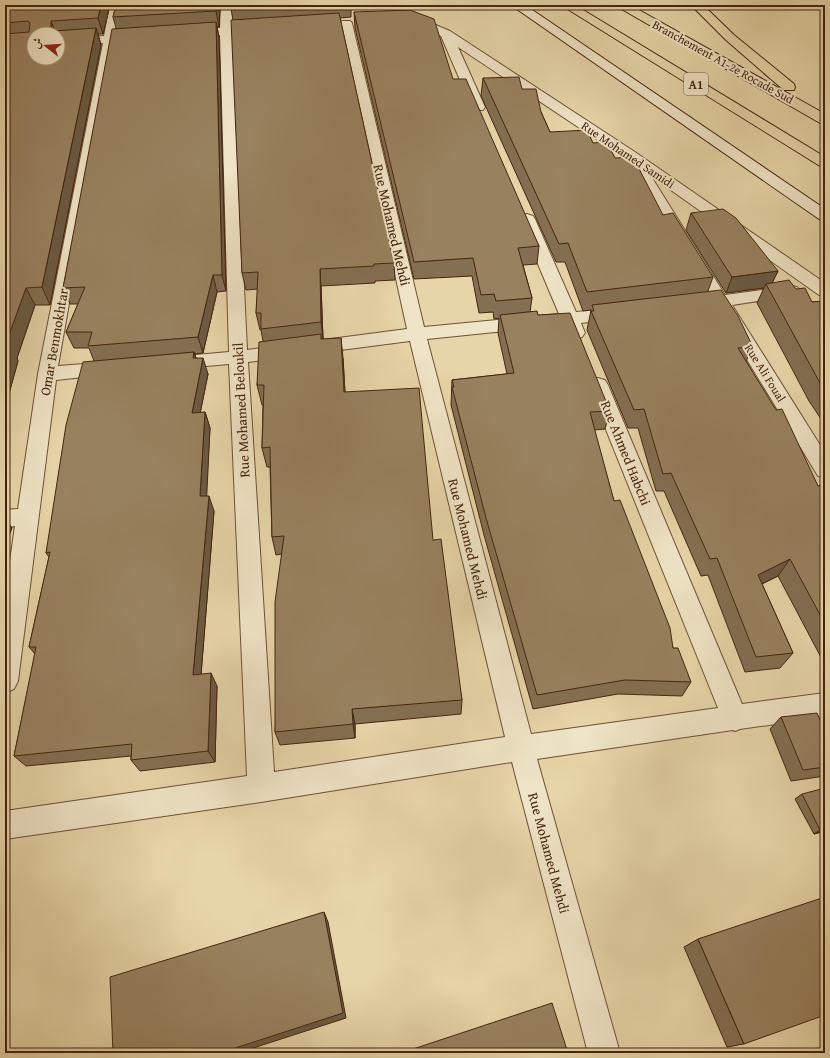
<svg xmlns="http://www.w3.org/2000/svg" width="830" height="1058" font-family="'Gentium Book Plus',Amiri,serif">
  <rect width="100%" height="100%" fill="#e6d5a8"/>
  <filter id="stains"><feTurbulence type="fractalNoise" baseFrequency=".005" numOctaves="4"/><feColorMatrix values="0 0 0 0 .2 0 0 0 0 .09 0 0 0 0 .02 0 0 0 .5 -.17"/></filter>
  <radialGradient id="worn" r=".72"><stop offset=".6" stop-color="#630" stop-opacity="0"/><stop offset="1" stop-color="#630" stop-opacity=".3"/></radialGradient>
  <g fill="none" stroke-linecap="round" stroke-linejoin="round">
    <g stroke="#6c5135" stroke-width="2">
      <path id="minor" d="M110 5H122L116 35 145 34 147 37 145 40 115 42 58 366 111 362 118 363 120 368 118 373 111 374 56 380 18 681 14 689 5 693V596L15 526 5 528V510L18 509 38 374 103 43 58 46V38L104 36Z
        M221 5H233L232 27 260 25 264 26 266 29 264 32 260 33 232 34 247 350 407 329 340 23 342 21H350L352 23 424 327 559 314 519 219 521 216 527 214 533 216 535 219 576 312 618 308 624 310 627 314 624 318 581 323 585 333 582 337 576 339 570 337 564 325 427 339 531 734 718 708 588 385 591 380 598 378 605 380 608 385 742 704 825 693V717L740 729 735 731 733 730 537 759 620 1053H588L512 762 261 802 5 839V811L247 776 229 364 173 369 166 368 164 363 166 358 173 357 229 352 220 35 187 38 183 37 181 34 183 31 187 30 220 28ZM410 341 505 737 274 772 248 362Z
        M409 18 431 23 450 31 635 152 825 283V296L819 295 651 176 725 295 791 286 797 287 800 291 797 295 791 296 732 305 825 453V478L818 476 715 307 698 310 692 308 689 304 692 300 709 297 628 163 629 161 458 47 485 107 483 110H473L441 36 423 28 405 23 403 21 405 19Z"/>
    </g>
    <g stroke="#44250f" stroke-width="2">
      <path id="secondary" d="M511 5H525L825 209V221L819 219Z"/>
    </g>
    <g stroke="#44250f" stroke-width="2">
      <path id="motorway" d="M561 5H575L825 157V167L820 166Z
        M616 5H630L825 114V124L820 123 618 7Z
        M691 5H703L734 35 794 84 795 87 794 90H784L772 80 726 40Z"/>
    </g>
    <use href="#minor" fill="#efe4c6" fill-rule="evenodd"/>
    <use href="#secondary" fill="#efe4c6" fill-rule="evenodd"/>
    <use href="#motorway" fill="#e6d5a8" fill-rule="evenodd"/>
  </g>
  <path fill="#836f52" stroke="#44250f" d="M5 5H110L103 34H98L101 45 50 305H35L17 358 18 361 8 397H5Z
    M116 5H220L219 27H217L219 37 226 291 217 292 203 353 195 354 196 358 208 374 200 413 205 412 210 428 206 496 214 511 201 674 217 686 215 762 140 771 131 760V756L26 766 14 756 35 654 29 647 49 557 46 553 94 361 89 348H74L66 332 78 304H70L63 288 116 28 113 17Z
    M231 5H351V17L340 18 394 263 395 280 375 281V283L321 286 323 339H321L343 358 345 392 433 540 462 700 461 714 355 724V738L280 745 275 732 282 554 276 555 272 537 270 467H267L262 448 263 405H262L257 385 263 341 261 330H260L256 313 258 289 246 290 242 273 233 20 231 9Z
    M354 12 453 79 539 246 537 264 523 265 532 298 530 312 538 315 610 411 605 429 594 430 614 501 673 648 691 682 682 696 618 694 533 709 484 535 451 405 452 380 507 374 498 333 499 318 494 319 493 312 479 313 472 276 414 279 355 28Z
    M483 78 522 89 541 112 550 132 593 143 615 158 663 215 713 277 708 291 753 347 746 361 818 486 825 485V663H824L778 576 762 584 793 653 780 668 745 672 708 575 701 576 664 491H656L638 428H628L587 330 591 310 583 311 565 262H556L481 96Z
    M691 213 778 271 772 283 796 289 812 302 825 301V432L822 425 823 422 809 401 757 303 764 288 726 293 686 230Z
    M781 717 825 732V776L791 781 770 729Z
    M802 794 825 831 814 834 795 799Z
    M698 939 744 1044 727 1047 684 947Z"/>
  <path fill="#6a5a42" stroke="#44250f" d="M101 5H110L103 34 98 18Z
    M216 5H220L219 27 216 11Z
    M51 21 56 34 51 30Z
    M216 22 219 37 226 291 222 275Z
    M96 28 101 45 50 305 42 287Z
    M320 269 321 286 323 339 321 322Z
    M778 271 770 287 766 284 764 288 726 293 732 277Z
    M213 275 217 292 203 353 198 337Z
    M26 288 35 305 17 358 18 361 8 397 5 392V356L6 343Z
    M341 338 343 358 346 412 344 392Z
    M194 352 199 368 193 358Z
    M203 358 208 374 197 429 192 413Z
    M205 412 210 428 206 511 200 496Z
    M209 496 214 511 200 688 193 675Z
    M5 518 12 528 5 547Z
    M790 559 778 576 747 591 758 575Z
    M211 673 217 686 215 762 208 751Z
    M352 709 355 724V738L353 724Z
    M825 828V831L814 834 820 830Z
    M324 912 328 922 346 1018 238 1053H220Z"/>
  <path fill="#98815f" stroke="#44250f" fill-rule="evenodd" d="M5 5H101L98 18 51 21V30L53 31 96 28 42 287 26 288 6 343H9L5 356V34L29 32 30 23 28 21 5 23ZM34 34H58V58H34Z
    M116 5H216V11L113 17Z
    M231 5H298L231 9Z
    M410 10 434 19 453 79H466L539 246 518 248 532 298 496 301 494 294 481 295 473 258 414 262 354 12Z
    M339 13 394 263 374 264V266L320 269 321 322 261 329V313H256L258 272 242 273 231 20Z
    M216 22 222 275H213L198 337 88 346 92 332H66L85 287 63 288 112 29Z
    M519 77 522 89H536L541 112 550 132 587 130 593 143 607 142 615 158 633 157 663 215 673 213 713 277 587 292 568 243 559 244 483 78Z
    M723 209 736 218 778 271 732 277 691 213Z
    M789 280 796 289 805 288 812 302 825 301V390L820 383 766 284Z
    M721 290 738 316 753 347 738 348 776 410 782 409 818 486 825 485V624L790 559 758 575 793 653 756 657 717 558 710 559 671 473 663 474 644 409 634 410 591 311H594L592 305Z
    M537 311 538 315 570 313 610 411 590 412 614 501 620 500 670 628 673 648H678L691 682 625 680 537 695 486 518 452 387H454L452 380 514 373 500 315Z
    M321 334V339L341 338 344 392 419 388 433 540 441 539 462 700 352 709 353 724 275 732V602L284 536 272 537 270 447 262 448 264 385H257L259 342Z
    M194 352 193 358H203L192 413 205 412 200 496H209L193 675 211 673 208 751 131 760 132 744 14 756 36 647H29L50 552 46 553 66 425 83 362Z
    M817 713 825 732V767L803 770 781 717Z
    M825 788V828L820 830 802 794Z
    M825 897V1015L744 1044 698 939Z
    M324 912 343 1013 220 1053H113L110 977Z
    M552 1003 568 1053H401Z"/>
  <g text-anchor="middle" stroke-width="4" stroke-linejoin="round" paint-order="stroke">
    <g font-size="12" fill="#44250f" stroke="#efe4c6">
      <text transform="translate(723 62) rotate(29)" y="4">Branchement A1-2e Rocade Sud</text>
      <text transform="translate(628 155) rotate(34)" y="4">Rue Mohamed Samidi</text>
      <text transform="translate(765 373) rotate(58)" y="4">Rue Ali Foual</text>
    </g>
    <rect fill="#efe4c6" stroke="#775e46" stroke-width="1" x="684" y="73" width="24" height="22" rx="3"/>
    <g font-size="13" font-weight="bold" fill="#44250f">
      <text x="696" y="89">A1</text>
    </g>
    <g font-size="14" fill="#44250f" stroke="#efe4c6">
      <text transform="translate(392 225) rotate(77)" y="5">Rue Mohamed Mehdi</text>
      <text transform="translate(54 342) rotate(-80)" y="5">Omar Benmokhtar</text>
      <text transform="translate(241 410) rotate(-93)" y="5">Rue Mohamed Beloukil</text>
      <text transform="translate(626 453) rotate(68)" y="5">Rue Ahmed Habchi</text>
      <text transform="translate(468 539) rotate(76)" y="5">Rue Mohamed Mehdi</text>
      <text transform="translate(549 853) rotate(75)" y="5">Rue Mohamed Mehdi</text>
    </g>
  </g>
  <rect width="830" height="1058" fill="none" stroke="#e6d5a8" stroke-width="20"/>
  <rect x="6" y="6" width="818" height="1046" fill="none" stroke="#44250f" stroke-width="2"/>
  <rect x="10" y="10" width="810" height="1038" fill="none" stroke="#44250f"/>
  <g transform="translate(46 46) rotate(287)"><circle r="19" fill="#efe4c6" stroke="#ab987d"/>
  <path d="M0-3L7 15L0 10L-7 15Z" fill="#8f2418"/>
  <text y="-6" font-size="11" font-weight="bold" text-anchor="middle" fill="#44250f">ش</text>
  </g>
  <rect width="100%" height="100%" filter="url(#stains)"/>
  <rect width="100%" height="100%" fill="url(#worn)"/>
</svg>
